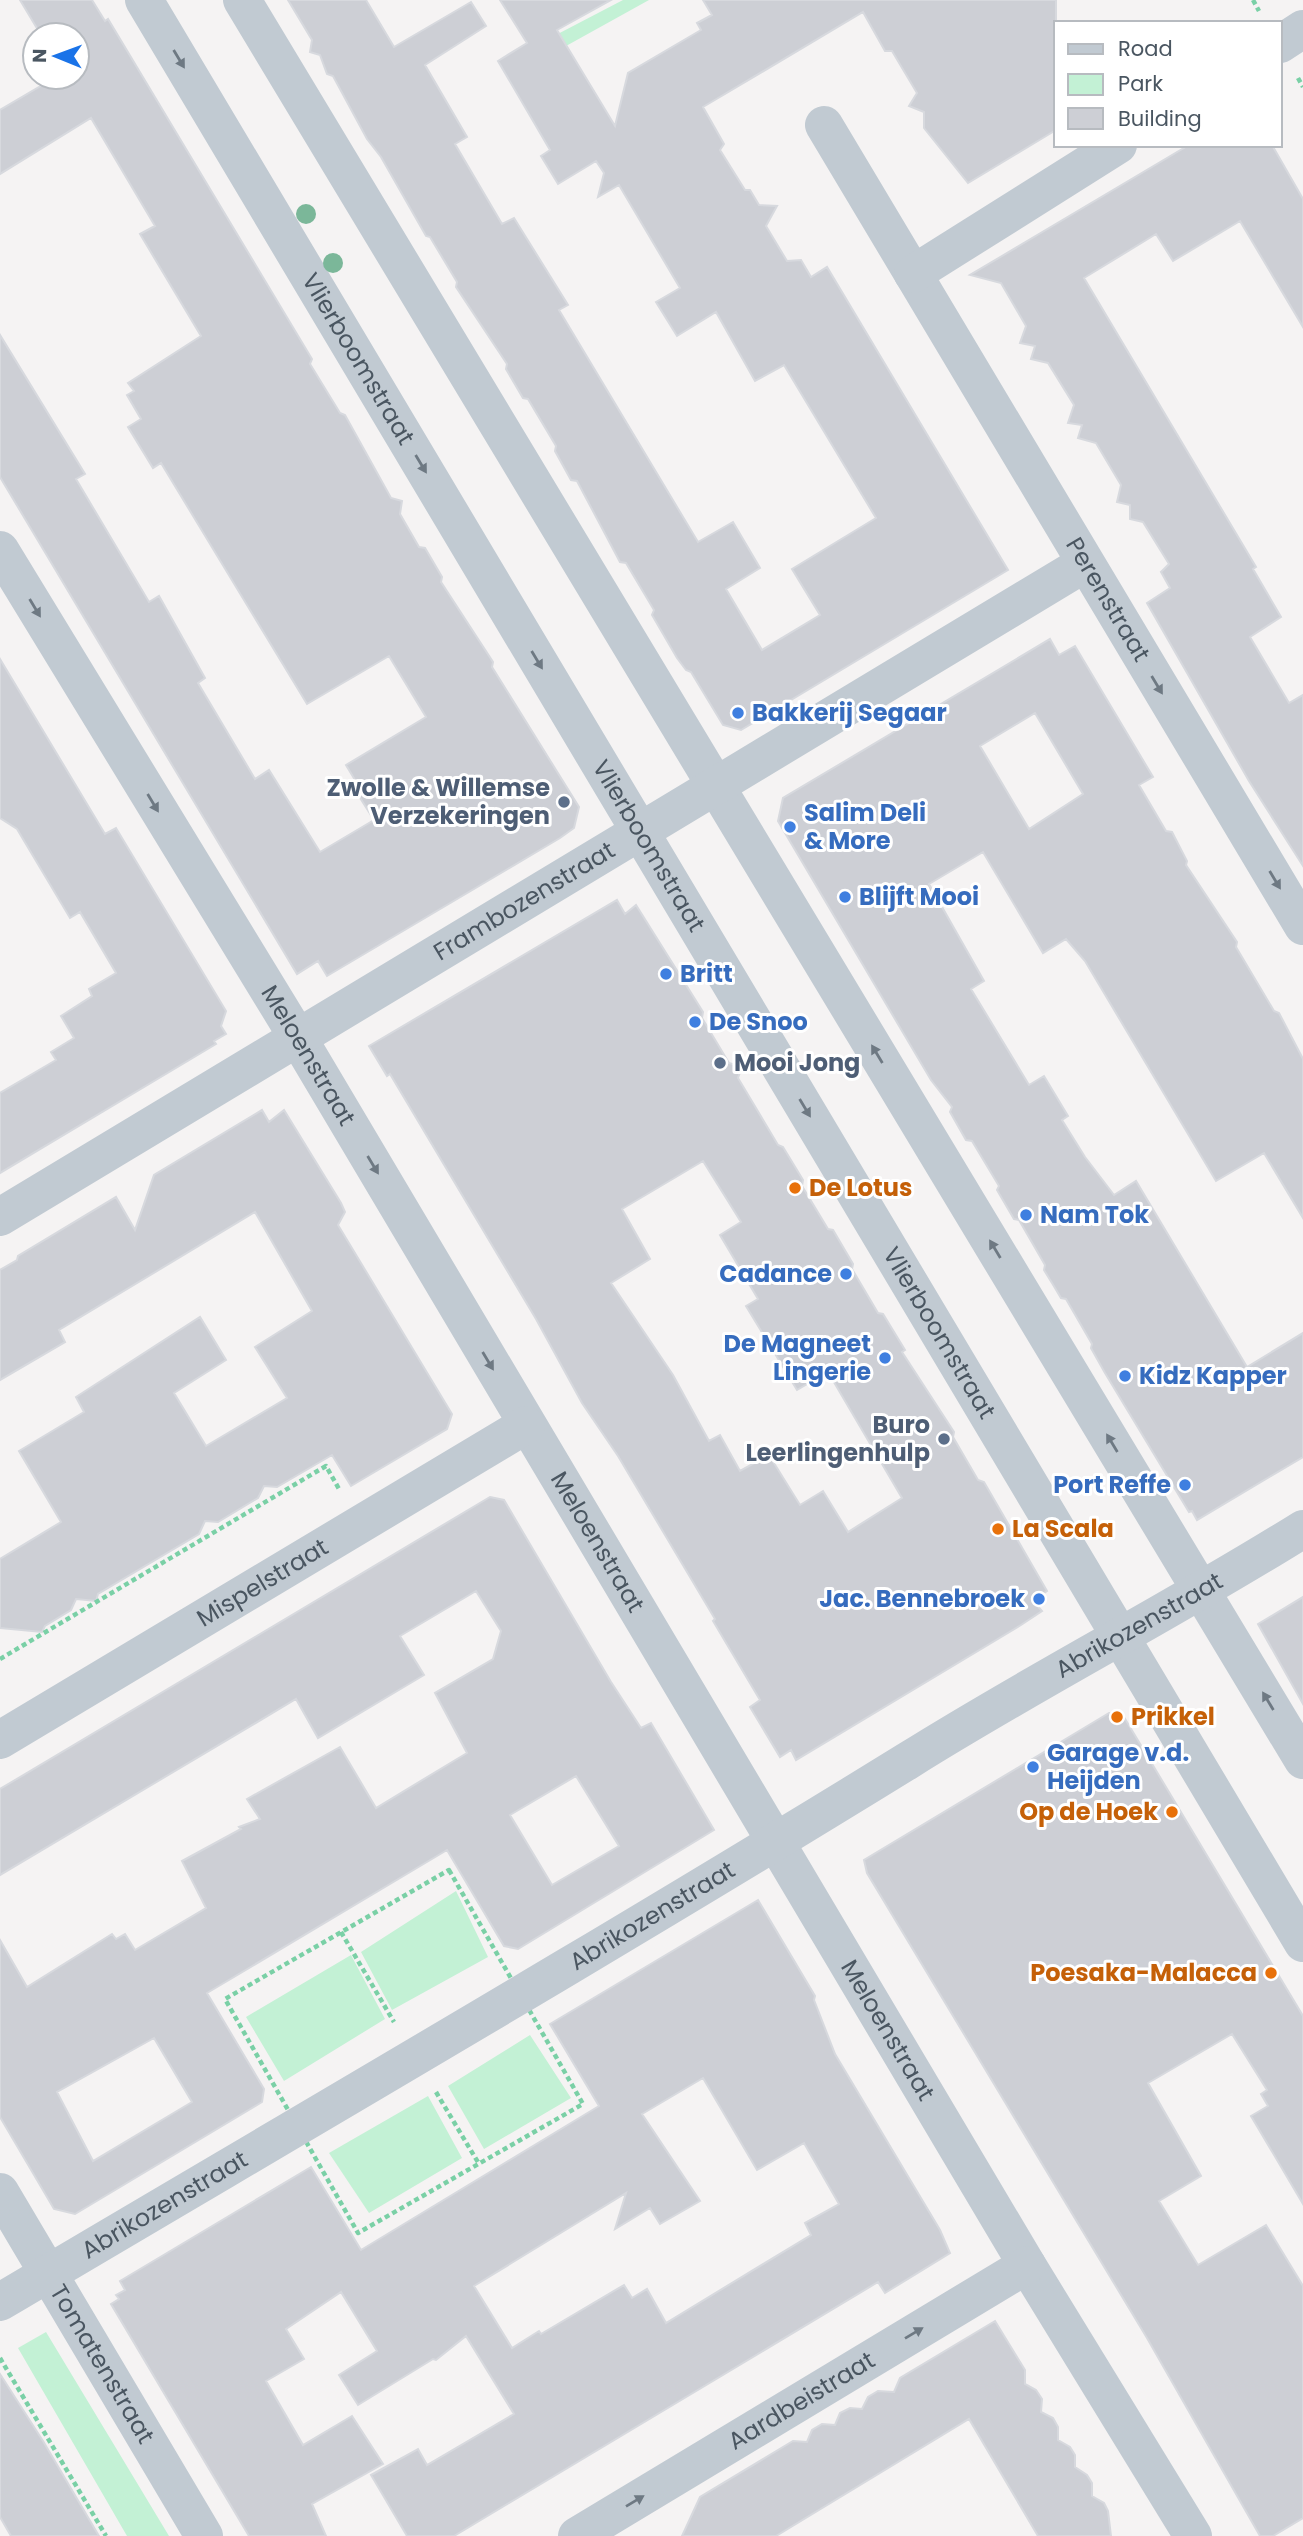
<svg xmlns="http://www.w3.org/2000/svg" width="1303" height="2536" font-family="Poppins,sans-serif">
  <rect width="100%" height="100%" fill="#f5f3f3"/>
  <path fill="#c3f1d5" d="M623 0H649L548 56 552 37Z
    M456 1891 488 1957 392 2010 361 1952Z
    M351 1955 385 2019 284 2081 246 2017Z
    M530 2035 571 2098 484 2149 448 2086Z
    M428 2096 462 2158 369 2213 329 2153Z
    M46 2332 169 2536H127L18 2348Z"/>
  <path fill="#cdcfd5" stroke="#d7d9de" stroke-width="2" fill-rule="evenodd" d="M20 0H92L105 21 108 19 312 359 310 364 340 413 345 415 391 498 402 501 400 514 419 547 425 548 442 577 441 582 493 662 492 667 579 807 574 828 560 838 327 976 318 961 297 974 0 477V335L85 474 76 479 149 602 159 596 205 678 198 683 255 779 269 770 320 852 374 820 350 782 355 780 346 765 426 717 389 656 307 704 161 463 153 468 128 427 141 419 127 395 134 391 128 383 201 336 140 234 155 226 91 118 0 174V110L56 77H77V35H41Z
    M288 0H366L394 47 471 2 486 26 425 65 467 137 455 144 502 224 514 218 568 305 559 310 698 542 733 522 760 568 726 589 762 650 820 615 792 569 876 518 784 365 755 381 716 312 677 336 656 302 680 288 619 185 598 197 604 173 596 161 558 184 541 156 550 150 498 61 527 43 500 0H611L557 30 615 126 628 73 701 30 697 23 712 15 703 0H1056V130L968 183 924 128V112L909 106 917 93 892 51H885L863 12 703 107 724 144 720 150 745 190H750L759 205 777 206 766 226 787 261 801 260 811 277 827 267 1008 570 741 730 723 725 691 672 686 670 677 658 652 615 654 610 626 563 620 562 577 481 571 480 555 451 556 446 528 399 523 398 506 369 507 364 456 287 457 282 430 237 426 236 381 157 367 139 333 76 327 74 320 55 310 52 312 40Z
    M1189 145H1272L1303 199V327L1240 221 1173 261 1156 234 1084 278 1256 567 1253 569 1281 617 1250 637 1289 703 1303 695V866L1249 781 1147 603 1170 588 1161 572 1169 564 1143 522 1130 519V505L1117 502 1121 485 1096 443 1078 438 1082 425 1068 423 1074 405 1048 363 1031 359 1035 346 1020 343 1026 326 1001 283 970 275Z
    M1050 639 1059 655 1075 646 1153 777 1139 785 1166 831 1172 832 1187 861 1186 865 1237 942 1236 947 1274 1011 1279 1013 1303 1059V1218L1264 1153 1216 1181 1085 961 1066 939 1043 953 983 852 929 884 984 981 971 989 1029 1085 1044 1076 1068 1116 1062 1120 1085 1157 1114 1195 1136 1181 1247 1367 1303 1333V1457L1197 1520 1192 1511 1189 1512 1105 1373 1091 1348 1092 1344 1066 1299 1061 1298 1052 1283 1044 1270 1045 1265 1019 1220 1014 1219 997 1190 999 1186 972 1141 966 1140 950 1112 952 1107 931 1080 778 821 783 798ZM1035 713 1083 794 1029 829 980 746Z
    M0 659 105 834 116 828 226 1011 221 1026 226 1034 214 1041 216 1044 0 1173V1093L56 1060 51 1052 74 1038 61 1016 92 996 89 989 116 973 80 912 70 918 17 829 0 818Z
    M617 900 625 914 636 905 703 1012 702 1018 729 1063 742 1067 738 1078 778 1145 783 1147 803 1180 802 1186 828 1229 833 1230 853 1264 852 1269 878 1313 883 1314 905 1350 902 1352 954 1432 953 1437 978 1480 984 1482 1047 1591 1033 1601 1042 1611 1021 1625 796 1760 791 1750 780 1757 750 1707 760 1700 713 1621 715 1619 618 1456 582 1403 536 1319 390 1074 387 1076 369 1046ZM703 1161 741 1222 720 1235 758 1299 746 1306 797 1390 828 1372 902 1498 848 1532 823 1491 800 1505 769 1455 740 1471 720 1435 709 1441 673 1375 611 1283 650 1259 622 1209Z
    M262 1110 269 1122 284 1110 341 1203 345 1212 338 1225 452 1414 447 1429 351 1486 332 1455 277 1487 264 1486 258 1498 218 1522 205 1521 199 1534 98 1594 96 1601 76 1599 71 1610 45 1626 42 1632 0 1628V1559L61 1522 19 1451 84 1412 76 1397 200 1317 226 1360 174 1393 206 1446 287 1398 255 1347 312 1311 255 1212 59 1330 65 1342 0 1380V1270L17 1260 18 1256 116 1197 135 1230 154 1175Z
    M490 1497 504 1500 611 1682 641 1728 651 1723 714 1830 518 1949 504 1946 447 1850 207 1993 264 2089 262 2102 75 2214 54 2209 0 2117V1940L27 1987 112 1934 116 1939 125 1934 135 1950 206 1908 182 1861 241 1829 239 1827 260 1819 247 1799 340 1747 376 1808 467 1753 435 1693 493 1659 501 1631 476 1591 400 1636 424 1675 318 1738 296 1699 0 1875V1789ZM576 1776 619 1846 552 1885 510 1815ZM154 2038 192 2102 93 2161 57 2092Z
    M1303 1597V1704L1258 1624Z
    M1109 1713 1124 1717 1303 2016V2204L1251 2116 1268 2106 1261 2094 1267 2090 1232 2034 1148 2083 1201 2176 1159 2201 1198 2265 1266 2225 1303 2286V2518L1273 2536H1260L1147 2338 867 1873 864 1860Z
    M758 1900 815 1996 814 2000 835 2054 940 2230 950 2253 885 2293 878 2282 454 2536H407L371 2475 418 2449 427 2465 514 2414 466 2336 436 2360 433 2359 358 2405 339 2375 377 2351 341 2292 286 2329 304 2359 266 2381 303 2445 352 2416 383 2464 312 2504 326 2536H249L111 2304 119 2299 116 2295 125 2290 120 2281 311 2167 361 2250 599 2106 550 2024ZM703 2078 757 2170 804 2143 839 2204 805 2223 811 2235 666 2323 647 2289 632 2298 624 2285 541 2334 539 2331 512 2348 474 2286 626 2193 615 2229 650 2208 660 2224 700 2201 642 2114Z
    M995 2321 1025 2370V2384L1036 2390 1042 2399 1041 2412 1053 2418 1058 2427V2440L1070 2447 1075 2455V2467L1087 2475 1092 2483V2496L1104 2503 1108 2511 1111 2536H1038L969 2419 776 2536H682L700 2497 793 2441 807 2442 812 2430 822 2424 835 2425 840 2413 850 2408 862 2409 868 2397 878 2391 894 2392 900 2378Z
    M0 2374 43 2441 99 2536H11L0 2517Z"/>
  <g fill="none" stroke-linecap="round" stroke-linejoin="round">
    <path stroke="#7ad0a6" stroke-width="4.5" stroke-dasharray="5 3.5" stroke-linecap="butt" d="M1253 0 1259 11
      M1298 78 1303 87
      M0 1659 326 1466 339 1489
      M449 1870 583 2104 358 2233 225 1999Z
      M341 1932 394 2022
      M436 2092 479 2164
      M0 2358 106 2536"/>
    <g stroke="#c1cad2" stroke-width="38">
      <path id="s1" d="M144 0 1303 1943"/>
      <path d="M242 0 1303 1760"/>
      <path d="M1280 44 1303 29"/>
      <path id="s2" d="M824 125 1303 926"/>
      <path d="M913 274 1118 145"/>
      <path id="s3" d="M0 550 298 1038 1027 2265 1193 2536"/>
      <path id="s4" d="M0 1217 1084 564"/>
      <path id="s5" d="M0 1740 526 1425"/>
      <path id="s6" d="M0 2192 204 2536"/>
      <path id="s7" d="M0 2302C304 2122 609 1945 909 1760 1038 1679 1174 1610 1303 1529"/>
      <path id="s8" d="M577 2536 1027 2265"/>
    </g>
  </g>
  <g fill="#7bb799">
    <circle cx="306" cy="214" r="10"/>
    <circle cx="333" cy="263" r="10"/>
  </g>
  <defs><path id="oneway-solid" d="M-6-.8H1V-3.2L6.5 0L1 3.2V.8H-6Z" transform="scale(1.75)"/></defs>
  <g fill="#6e7983">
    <use href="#oneway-solid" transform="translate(179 59) rotate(59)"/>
    <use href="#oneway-solid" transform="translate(421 464) rotate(59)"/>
    <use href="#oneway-solid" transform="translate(35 608) rotate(59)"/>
    <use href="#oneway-solid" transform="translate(537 660) rotate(59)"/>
    <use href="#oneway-solid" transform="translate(1157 685) rotate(59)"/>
    <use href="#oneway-solid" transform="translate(153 803) rotate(59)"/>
    <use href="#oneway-solid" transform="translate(1275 880) rotate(59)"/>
    <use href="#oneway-solid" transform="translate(877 1054) rotate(-121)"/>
    <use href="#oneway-solid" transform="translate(805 1108) rotate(59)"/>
    <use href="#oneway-solid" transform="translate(373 1165) rotate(59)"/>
    <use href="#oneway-solid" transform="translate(995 1249) rotate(-121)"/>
    <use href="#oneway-solid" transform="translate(488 1361) rotate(59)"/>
    <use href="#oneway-solid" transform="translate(1112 1443) rotate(-121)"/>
    <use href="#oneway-solid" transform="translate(1268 1701) rotate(-121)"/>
    <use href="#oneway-solid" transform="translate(914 2333) rotate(-31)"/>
    <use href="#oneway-solid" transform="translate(635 2501) rotate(-31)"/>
  </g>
  <g fill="#3f7fe0" stroke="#fff" stroke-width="2.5">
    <circle cx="738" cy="713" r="7"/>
    <circle cx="790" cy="827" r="7"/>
    <circle cx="845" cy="897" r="7"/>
    <circle cx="666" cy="974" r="7"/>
    <circle cx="695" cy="1022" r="7"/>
    <circle cx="1026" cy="1215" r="7"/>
    <circle cx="846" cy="1274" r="7"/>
    <circle cx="885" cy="1358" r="7"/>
    <circle cx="1125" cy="1376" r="7"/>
    <circle cx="1185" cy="1485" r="7"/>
    <circle cx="1039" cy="1599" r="7"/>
    <circle cx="1033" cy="1767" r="7"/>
  </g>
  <g fill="#5c6f8a" stroke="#fff" stroke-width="2.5">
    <circle cx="564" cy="802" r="7"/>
    <circle cx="720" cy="1063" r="7"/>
    <circle cx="944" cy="1439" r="7"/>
  </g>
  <g fill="#e8710a" stroke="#fff" stroke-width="2.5">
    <circle cx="795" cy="1188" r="7"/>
    <circle cx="998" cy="1529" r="7"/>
    <circle cx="1117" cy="1717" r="7"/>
    <circle cx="1172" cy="1812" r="7"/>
    <circle cx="1271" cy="1973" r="7"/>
  </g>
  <g text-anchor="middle" stroke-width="6" stroke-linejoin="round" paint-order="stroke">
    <g font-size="24" fill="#4a5661" stroke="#fff">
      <text dy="8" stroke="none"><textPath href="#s1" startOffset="418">Vlierboomstraat</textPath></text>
      <text dy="8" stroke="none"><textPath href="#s2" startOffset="553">Perenstraat</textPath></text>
      <text dy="8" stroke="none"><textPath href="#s1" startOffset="985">Vlierboomstraat</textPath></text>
      <text dy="8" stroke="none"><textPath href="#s4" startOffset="612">Frambozenstraat</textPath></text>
      <text dy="8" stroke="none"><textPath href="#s3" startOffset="592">Meloenstraat</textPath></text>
      <text dy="8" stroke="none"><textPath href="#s1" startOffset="1552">Vlierboomstraat</textPath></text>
      <text dy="8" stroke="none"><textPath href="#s3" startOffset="1158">Meloenstraat</textPath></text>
      <text dy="8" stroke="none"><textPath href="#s5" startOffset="306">Mispelstraat</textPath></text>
      <text dy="8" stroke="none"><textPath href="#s7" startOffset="1325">Abrikozenstraat</textPath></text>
      <text dy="8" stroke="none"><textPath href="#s7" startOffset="758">Abrikozenstraat</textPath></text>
      <text dy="8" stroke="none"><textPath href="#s3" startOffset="1726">Meloenstraat</textPath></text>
      <text dy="8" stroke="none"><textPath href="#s7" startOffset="191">Abrikozenstraat</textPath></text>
      <text dy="8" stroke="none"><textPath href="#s6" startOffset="200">Tomatenstraat</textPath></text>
      <text dy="8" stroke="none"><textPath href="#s8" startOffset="262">Aardbeistraat</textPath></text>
    </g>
    <g font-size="24" font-weight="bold" fill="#366cbe" stroke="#fff" text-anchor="start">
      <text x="752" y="721">Bakkerij Segaar</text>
      <text x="804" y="821">Salim Deli<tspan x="804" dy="28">&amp; More</tspan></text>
      <text x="859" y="905">Blijft Mooi</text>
      <text x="680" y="982">Britt</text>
      <text x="709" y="1030">De Snoo</text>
      <text x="1040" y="1223">Nam Tok</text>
      <text x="832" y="1282" text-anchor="end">Cadance</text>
      <text x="871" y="1352" text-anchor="end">De Magneet<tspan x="871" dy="28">Lingerie</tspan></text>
      <text x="1139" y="1384">Kidz Kapper</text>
      <text x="1171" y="1493" text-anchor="end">Port Reffe</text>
      <text x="1025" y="1607" text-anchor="end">Jac. Bennebroek</text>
      <text x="1047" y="1761">Garage v.d.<tspan x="1047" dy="28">Heijden</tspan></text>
    </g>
    <g font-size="24" font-weight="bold" fill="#4e5e75" stroke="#fff" text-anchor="end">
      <text x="550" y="796">Zwolle &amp; Willemse<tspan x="550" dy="28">Verzekeringen</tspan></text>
      <text x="734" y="1071" text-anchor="start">Mooi Jong</text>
      <text x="930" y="1433">Buro<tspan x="930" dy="28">Leerlingenhulp</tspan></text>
    </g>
    <g font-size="24" font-weight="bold" fill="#c56008" stroke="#fff" text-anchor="start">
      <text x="809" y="1196">De Lotus</text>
      <text x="1012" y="1537">La Scala</text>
      <text x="1131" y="1725">Prikkel</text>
      <text x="1158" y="1820" text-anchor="end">Op de Hoek</text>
      <text x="1257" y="1981" text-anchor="end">Poesaka-Malacca</text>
    </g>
  </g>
  <rect x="1054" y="21" width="228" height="126" fill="#ffffff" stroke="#b7bbc0" stroke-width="2"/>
  <rect x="1068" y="44" width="35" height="10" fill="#c1cad2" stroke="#b7bbc0" stroke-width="2"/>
  <text x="1118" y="56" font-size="21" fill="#4a5661">Road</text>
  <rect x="1068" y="74" width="35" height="21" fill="#c3f1d5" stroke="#b7bbc0" stroke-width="2"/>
  <text x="1118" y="91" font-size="21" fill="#4a5661">Park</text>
  <rect x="1068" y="108" width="35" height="21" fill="#cdcfd5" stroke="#b7bbc0" stroke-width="2"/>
  <text x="1118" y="126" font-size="21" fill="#4a5661">Building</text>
  <g transform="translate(56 56) rotate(271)"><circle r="33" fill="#ffffff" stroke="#b7bbc0" stroke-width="2"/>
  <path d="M0-5L12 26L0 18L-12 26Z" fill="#1a73e8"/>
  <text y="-10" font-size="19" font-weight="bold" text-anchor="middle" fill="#4a5661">N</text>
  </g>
</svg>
